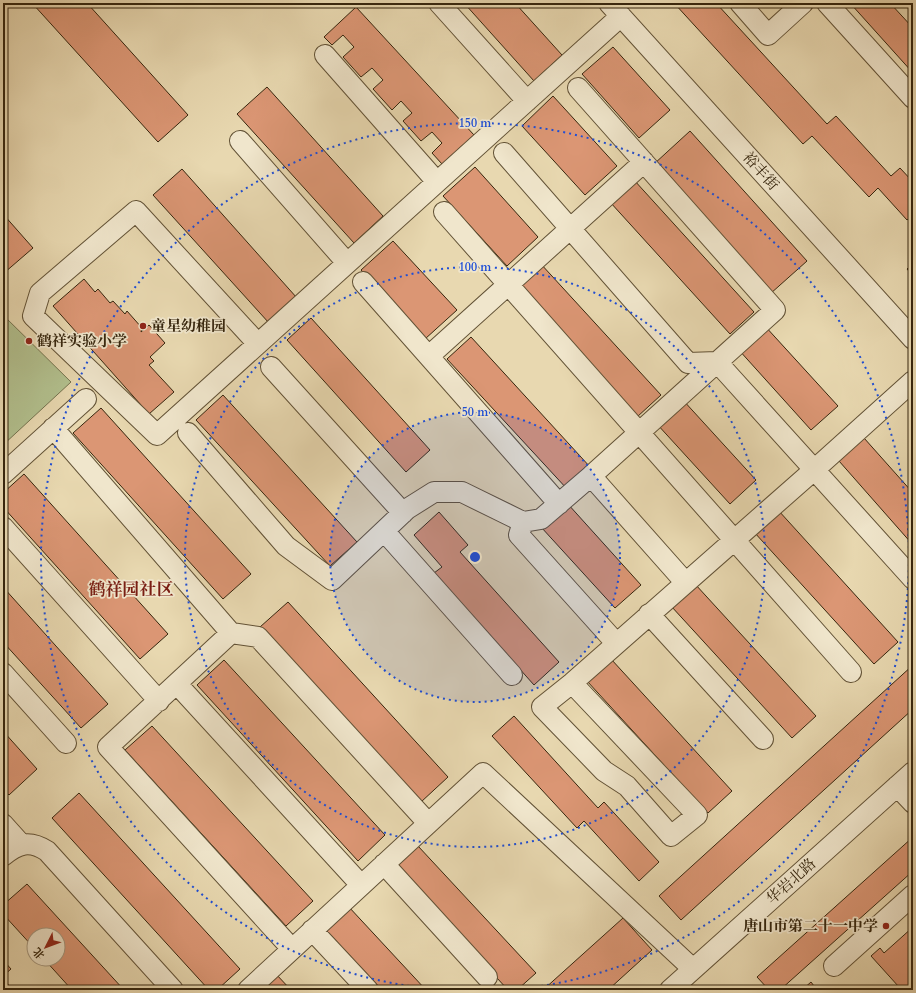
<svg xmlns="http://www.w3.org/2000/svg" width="916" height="993" font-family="Cardo,'Noto Serif SC',serif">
  <rect width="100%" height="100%" fill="#e8d8b0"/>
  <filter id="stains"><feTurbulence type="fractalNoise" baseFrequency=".005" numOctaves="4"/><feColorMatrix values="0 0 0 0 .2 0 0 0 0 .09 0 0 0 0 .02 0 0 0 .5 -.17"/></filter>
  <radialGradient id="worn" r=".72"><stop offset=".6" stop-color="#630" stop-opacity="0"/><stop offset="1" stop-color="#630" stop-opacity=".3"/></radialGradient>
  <path fill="#b2c08e" stroke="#74734e" d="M3 315 71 382 3 445Z"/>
  <path fill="#db9674" stroke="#36260e" d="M32 3H87L188 115 158 142Z
    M464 3H515L562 55 534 81Z
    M674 3H716L827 124 836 116 891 176 900 168 913 182V215L907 220 878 188 869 197 812 136 803 144Z
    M850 3H890L913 28V73Z
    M356 7 474 135 442 164 432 153 442 143 432 132 421 141 403 121 412 113 401 101 392 110 373 89 383 80 372 68 361 77 343 57 354 47 343 35 332 45 324 37Z
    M613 47 670 110 639 138 582 74Z
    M267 87 383 216 354 243 237 114Z
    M553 96 617 166 585 195 522 126Z
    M690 131 807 261 770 294 654 164Z
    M475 167 538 237 507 266 443 196Z
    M182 169 297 298 269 323 153 195Z
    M634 180 754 312 730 334 610 202Z
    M3 214 33 248 4 273 3 271Z
    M393 241 457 310 425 339 361 270Z
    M540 263 661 395 637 417 516 285Z
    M913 263V276L907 269Z
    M84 279 95 292 98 289 110 303 113 301 125 314 127 311 142 328 141 332 149 325 165 343 150 357 154 361 149 365 174 392 149 414 53 306Z
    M311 318 430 450 406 472 287 340Z
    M764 325 838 406 811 430 738 349Z
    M471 337 591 468 568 490 447 359Z
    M223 395 357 542 330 566 196 420Z
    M682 399 756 480 730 504 656 423Z
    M101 408 251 574 223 599 73 433Z
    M864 438 913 493V545L839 461Z
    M24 474 168 634 140 659 3 507V493Z
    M567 503 641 585 615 608 541 527Z
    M778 510 898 642 874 664 754 532Z
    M439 512 468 545 460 552 559 662 534 685 434 573 442 567 414 535Z
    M695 584 816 716 792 738 671 606Z
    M3 587 108 704 81 728 3 642Z
    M288 602 448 777 421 802 260 627Z
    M611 659 732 791 708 813 587 681Z
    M224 660 385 835 358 861 197 685Z
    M913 665V709L681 920 659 896Z
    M514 716 598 808 604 802 659 862 639 881 584 821 577 828 492 736Z
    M152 726 313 901 286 926 125 750Z
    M3 731 37 769 9 795 3 789Z
    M79 793 240 969 217 990H209L52 818Z
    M913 837V871L780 990H769L757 977Z
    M418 846 536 973 517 990H508L395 867Z
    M27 884 124 990H72L44 959H58V935H34V948L3 914V905Z
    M348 906 426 990H382L324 928Z
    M623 918 652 950 608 990H543Z
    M913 927V990H896L899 987 871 956 880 948 884 953Z
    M3 960 11 969 3 976Z
    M275 973 291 990H257Z
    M3 979 13 990H3Z
    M811 982 817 990H802Z"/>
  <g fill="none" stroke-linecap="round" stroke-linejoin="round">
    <g stroke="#625236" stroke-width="22">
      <path id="minor" d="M439 3 527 101
        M609 3 913 339
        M740 3 768 35 803 3
        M827 3 913 98
        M325 55 437 182
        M240 141 347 263
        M504 153 688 363 717 362 913 579
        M444 212 851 672
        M363 282 559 504
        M258 344 136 211 40 293 33 316 157 435 621 16
        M429 356 644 162
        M271 367 403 513
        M53 428 231 633 258 637 428 823
        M188 433 286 546 332 580 407 509 434 492H462L523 522 541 519 591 476 775 310 578 88
        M3 474 86 399
        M591 476 685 582
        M523 522 519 535 616 643
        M3 527 159 701
        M384 531 512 675
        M649 614 763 739
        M231 633 108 747 292 949
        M3 673 66 743
        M572 683 697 815 671 836 627 786 604 771 542 707 572 683 814 470 913 381
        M177 684 361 885
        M897 786 913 803
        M3 824 21 844
        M3 856C18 843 30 840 47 851L173 990
        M384 864 487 977
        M312 930 368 990
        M834 966 913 895
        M248 990 483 773 693 969
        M670 990 913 772"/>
    </g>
    <use href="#minor" stroke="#f0e6cc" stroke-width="20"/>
  </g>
  <circle cx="475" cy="557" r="145" fill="#1d4ed8" fill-opacity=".12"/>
  <g fill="none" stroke="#1d4ed8" stroke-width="2" stroke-dasharray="2 4">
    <circle cx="475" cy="557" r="145"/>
    <circle cx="475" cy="557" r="290"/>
    <path d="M445 990A434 434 0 1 1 505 990"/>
  </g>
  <g fill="#8f2418" stroke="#f0e6cc" stroke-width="1.5">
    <circle cx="143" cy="326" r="4"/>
    <circle cx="29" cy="341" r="4"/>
    <circle cx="886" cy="926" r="4"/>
  </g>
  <g text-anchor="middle" stroke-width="3.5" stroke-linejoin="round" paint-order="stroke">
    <g font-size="15" fill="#36260e" stroke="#f0e6cc">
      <text transform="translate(761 171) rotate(48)" y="5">裕丰街</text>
      <text transform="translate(791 881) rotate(-42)" y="5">华岩北路</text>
    </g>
    <g font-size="15" font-weight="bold" fill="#36260e" stroke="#f0e6cc" text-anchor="start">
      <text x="151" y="331">童星幼稚园</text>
      <text x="37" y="346">鹤祥实验小学</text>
      <text x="878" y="931" text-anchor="end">唐山市第二十一中学</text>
    </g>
    <g font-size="17" font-weight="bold" fill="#7a1f14" stroke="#f0e6cc">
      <text x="131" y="595">鹤祥园社区</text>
    </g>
  </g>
  <circle cx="475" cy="557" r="6" fill="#1d4ed8" stroke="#f0e6cc" stroke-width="2"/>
  <g font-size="12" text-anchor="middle" font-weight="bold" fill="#1d4ed8" stroke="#f0e6cc" stroke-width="3.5" stroke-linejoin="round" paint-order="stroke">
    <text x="475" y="127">150 m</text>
    <text x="475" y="271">100 m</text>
    <text x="475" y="416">50 m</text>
  </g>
  <rect width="916" height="993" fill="none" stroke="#e8d8b0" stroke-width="16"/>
  <rect x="4" y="4" width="908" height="985" fill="none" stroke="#36260e" stroke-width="2"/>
  <rect x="8" y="8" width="900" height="977" fill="none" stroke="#36260e"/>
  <g transform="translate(46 947) rotate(228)"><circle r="19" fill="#f0e6cc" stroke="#a69980"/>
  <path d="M0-3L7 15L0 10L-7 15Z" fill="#8f2418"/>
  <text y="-6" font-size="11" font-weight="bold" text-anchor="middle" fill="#36260e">北</text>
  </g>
  <rect width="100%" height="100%" filter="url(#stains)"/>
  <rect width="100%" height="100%" fill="url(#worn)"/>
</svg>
